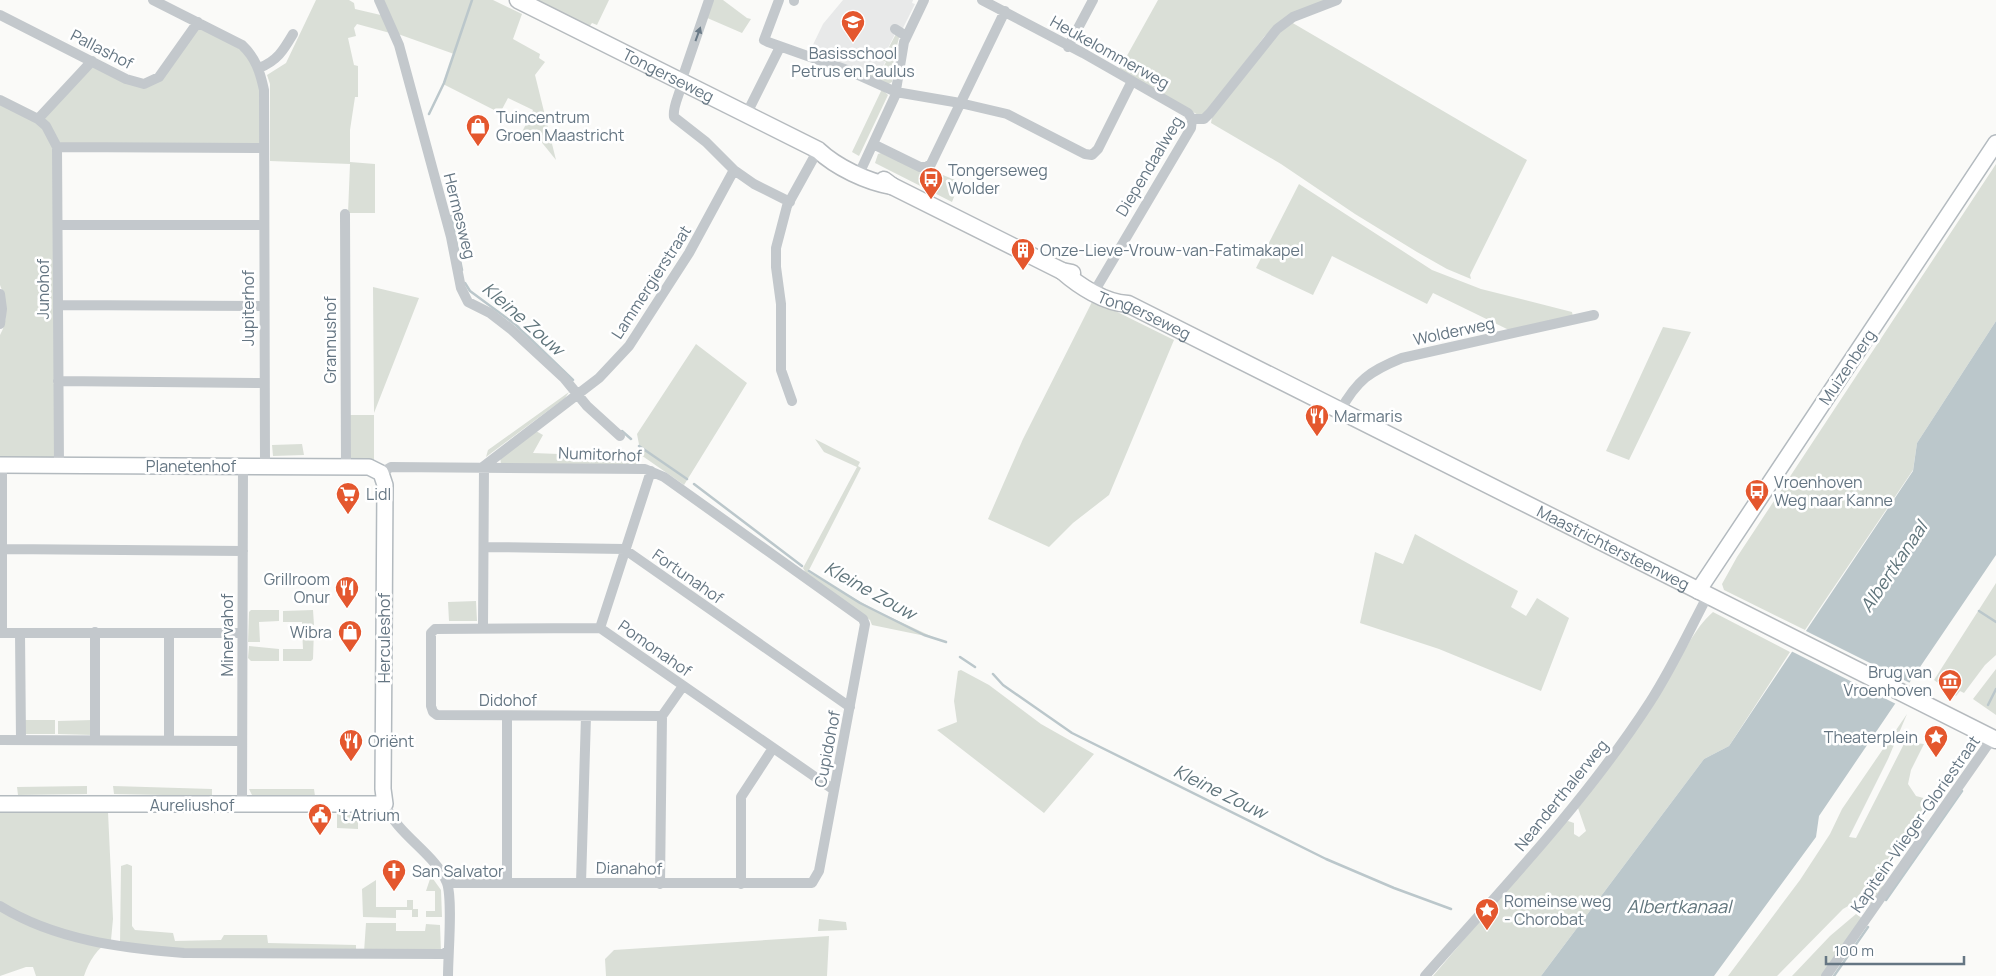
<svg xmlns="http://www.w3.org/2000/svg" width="1996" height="976" font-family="Manrope,sans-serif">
  <rect width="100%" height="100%" fill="#fafaf8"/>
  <path fill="#e8e9e9" d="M843 0H913L912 3 915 4 900 34 896 32 882 60 885 62 880 73 865 69 863 73 809 53 823 24Z"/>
  <path fill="#dadfd7" d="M316 0H349L354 3 355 9 385 16 390 33 357 24 354 28 356 36 348 38 354 65 358 66V97H355L350 130V162L375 164V213H348L350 164 270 161V84L267 75 286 63Z
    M382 0H493L522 14 513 39 540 54 539 58 545 62 535 75 556 160 539 139 522 132 533 110 508 98 500 113 443 84 454 54 398 34Z
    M537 0H609L597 25 592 23 589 27Z
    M711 0H723L747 18 751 19 742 33 705 17Z
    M1158 0H1325L1275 27 1264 37 1210 109 1200 116 1119 70Z
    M1291 22 1527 160 1470 275 1471 279 1447 269 1417 252 1355 214 1281 164 1211 123 1212 117 1275 34Z
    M199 25 250 55 261 91 260 146 59 144 42 118 93 63 147 87Z
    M897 32 900 34 894 57 892 82 887 85 863 74 865 70 880 73 886 62 882 60Z
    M882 89 888 95 859 156 852 152Z
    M0 103 45 126 54 142 55 459 0 458V335C9 320 7 301 0 285Z
    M881 153 921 172 933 171 960 182 952 202 875 163 878 154Z
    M1996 164V321L1917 443 1913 470 1805 630 1724 590 1722 584 1737 557Z
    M1299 184 1432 270 1481 289 1572 312 1573 317 1509 330 1433 293 1427 304 1332 256 1313 295 1256 268Z
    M373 287 419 298 374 413Z
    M1093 300 1174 340 1109 495 1073 523 1049 547 988 519 1023 439Z
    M1663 327 1691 332 1629 460 1606 451Z
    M696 344 747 383 684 485 641 455 637 434Z
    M569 392 565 398 486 457 488 450Z
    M349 415H374V461H349Z
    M536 431 543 435 533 453 636 457 637 467 501 464 500 457Z
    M815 439 860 462 858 466 861 468 808 572 875 610 935 638 872 625 870 620 807 575 803 568 857 467 824 452Z
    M302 444 304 455 273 456 272 445Z
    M1415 534 1518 591 1511 607 1526 616 1537 598 1569 618 1541 691 1439 649 1360 623 1375 552 1403 564Z
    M1996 583V655L1985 665 1964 693 1960 691 1956 696 1934 680Z
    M476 601 477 621H449L448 602Z
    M251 610H279V621L259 622 260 642H248L249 612Z
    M313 610 314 625H302V622H283V611Z
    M1713 612 1790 652 1729 746 1704 759 1541 976H1433L1563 823 1568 821 1574 823V834L1579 837 1586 831 1578 808C1609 767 1638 725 1666 682 1680 660 1694 628 1713 612Z
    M302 629H314L313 659 311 661H283V649H303Z
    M249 646 279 649V661H251L248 658Z
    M1996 669V715L1973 699Z
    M961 670 989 685 1041 724 1094 754 1044 813 937 730 957 722 954 701 958 671Z
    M1907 714 1888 759 1849 837 1856 838 1908 736 1915 743 1924 744 1911 770 1908 784 1916 796 1931 800 1876 881 1884 887 1871 904 1850 905 1843 909 1777 976H1728L1800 880 1830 834 1842 809Z
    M21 720H55V734H22Z
    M92 720V735L58 734V721Z
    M87 786V794L18 795 17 787Z
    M113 786 212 789V796L114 794Z
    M249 789H314L315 796 252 795Z
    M108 812 113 919 111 940C97 948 89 961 84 976H36L33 967H26L0 976V813Z
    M337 814 358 815V829L337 828Z
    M127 864 132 866V926L135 930 173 933 175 941 221 940 224 935H267L268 943 356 945V952L188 951 120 945 121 866Z
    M431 876 441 890 442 917H426V911H435V891H426Z
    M376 880V907H407V900H413V909H418V917H412V910H396V918L363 917 362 889Z
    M1856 914 1863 919 1823 976H1792L1830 936Z
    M819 919 846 922 847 930 818 931Z
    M366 923H396V931H425L426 924 440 925 441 952H364Z
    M829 936 827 976H606L605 959 614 950Z"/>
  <path fill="#bbc7cb" d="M1996 321V555L1819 816 1816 837 1714 976H1541L1704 759 1729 746 1913 471 1917 443Z"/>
  <path fill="#fafaf8" d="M1802 629 1912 684 1898 705 1789 650Z"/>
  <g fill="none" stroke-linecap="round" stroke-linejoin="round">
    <path stroke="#bbc7cb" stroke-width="2.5" d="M429 114 444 83 472 0
      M451 216 462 270
      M465 283 470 291 516 325 573 380
      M622 431 631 439
      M639 446 687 479
      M1787 470 1874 339
      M694 484 802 566
      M809 571 860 603 924 635 946 642
      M1979 611 1996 622
      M960 657 975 667
      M993 674 1003 685 1072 733 1326 859 1394 888 1451 909
      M1988 705 1996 689
      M1886 900 1962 791
      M1834 976 1868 927"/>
    <g stroke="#b3babf" stroke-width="18">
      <path id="secondary" d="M0 465 369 467 381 473 385 485 383 789 385 804H0
        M1698 591 1996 143"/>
    </g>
    <g stroke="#b5babe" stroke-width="19">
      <g id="primary">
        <path id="s1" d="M518 0 818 150C836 167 867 182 892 186"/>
        <path d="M884 180 892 186 1062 271 1072 273"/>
        <path id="s2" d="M1062 271C1079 286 1105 303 1128 304L1996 740"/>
      </g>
    </g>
    <path stroke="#c3c8cc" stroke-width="10" d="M153 0 242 45C256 58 260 72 264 90L265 467
      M379 0 399 45 451 237 461 288 468 302 490 313 512 330 564 378 587 406 620 436
      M709 0 682 79C682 92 672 105 674 117L706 142 734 170 754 184 790 202
      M779 0 764 40 768 42 847 70 896 92 960 103 1007 114 1085 154 1092 155 1098 149 1132 81
      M982 0 1083 53 1188 113 1192 119
      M794 1V0
      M0 15 126 79 144 84 159 77 198 22
      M895 29 906 36
      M1068 47 1093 0
      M259 68C277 61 283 51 293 34
      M0 100 38 119 92 61
      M746 115 780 47
      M38 119 46 126 57 147 59 466
      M1192 119H1204L1210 113 1277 29 1293 17 1337 0
      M873 144 920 167H926L931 164 1005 11
      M57 147 263 148
      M859 174 895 96 904 42 924 0
      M345 214 346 467
      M58 225H263
      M1094 292 1191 128 1192 119
      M0 294 2 309 0 324
      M58 305 263 306
      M58 381 264 383
      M792 401 781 370V304L776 267V248L787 206 818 150
      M1340 411C1357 380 1370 371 1402 358L1594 315
      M2 465V633
      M381 473 391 467 645 469 664 477 863 619 865 624 819 871 812 883H447
      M484 547 624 549 850 707
      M3 549 243 551
      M483 628 484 466 599 378 629 346 689 253 734 170
      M600 628 651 471
      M0 633H242
      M20 633 21 740
      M662 716 437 715 433 712 431 706V633L435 629 600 628 834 790
      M0 740 242 741
      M95 740V632
      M169 741V633
      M385 804C396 834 436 854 447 883 453 900 448 955 448 976
      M242 805 243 466
      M507 883V716
      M581 883 586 716
      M660 884 662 716 683 686
      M741 884V797L773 748
      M0 906C55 940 121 948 184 953L443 954 448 951
      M1425 976C1503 888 1586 801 1650 702 1672 668 1689 631 1708 595
      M1826 976 1987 746 1996 737"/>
    <use href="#secondary" stroke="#fff" stroke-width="15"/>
    <use href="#primary" stroke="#fff" stroke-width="16"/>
  </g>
  <defs><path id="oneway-solid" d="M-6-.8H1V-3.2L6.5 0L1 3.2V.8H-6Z" transform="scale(1.25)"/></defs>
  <use fill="#6a7a87" href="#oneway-solid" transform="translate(698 34) rotate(-70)"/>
  <defs>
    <g id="school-pin" transform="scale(1.25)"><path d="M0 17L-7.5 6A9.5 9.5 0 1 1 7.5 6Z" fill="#e4572e" stroke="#fff"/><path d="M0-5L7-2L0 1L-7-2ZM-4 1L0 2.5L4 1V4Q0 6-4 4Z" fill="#fff"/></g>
    <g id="shop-pin" transform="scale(1.25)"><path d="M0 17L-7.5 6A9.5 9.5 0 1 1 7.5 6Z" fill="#e4572e" stroke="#fff"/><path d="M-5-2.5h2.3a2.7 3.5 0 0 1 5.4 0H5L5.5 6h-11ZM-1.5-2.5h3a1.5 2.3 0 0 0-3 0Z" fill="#fff"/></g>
    <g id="bus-pin" transform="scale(1.25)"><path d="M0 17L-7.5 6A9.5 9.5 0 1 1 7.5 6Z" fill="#e4572e" stroke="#fff"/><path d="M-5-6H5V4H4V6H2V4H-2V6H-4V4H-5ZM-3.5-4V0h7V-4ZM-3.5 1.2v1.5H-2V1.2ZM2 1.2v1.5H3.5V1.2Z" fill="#fff"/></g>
    <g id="building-pin" transform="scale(1.25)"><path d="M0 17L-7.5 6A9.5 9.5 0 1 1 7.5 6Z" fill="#e4572e" stroke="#fff"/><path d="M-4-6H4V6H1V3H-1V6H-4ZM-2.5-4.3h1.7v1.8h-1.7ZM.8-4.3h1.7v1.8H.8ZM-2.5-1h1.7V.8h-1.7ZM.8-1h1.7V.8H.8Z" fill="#fff"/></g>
    <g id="restaurant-pin" transform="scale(1.25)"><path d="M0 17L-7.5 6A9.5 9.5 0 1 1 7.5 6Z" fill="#e4572e" stroke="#fff"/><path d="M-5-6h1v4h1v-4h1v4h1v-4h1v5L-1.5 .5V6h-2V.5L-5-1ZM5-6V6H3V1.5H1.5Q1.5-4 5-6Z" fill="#fff"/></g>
    <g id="supermarket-pin" transform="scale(1.25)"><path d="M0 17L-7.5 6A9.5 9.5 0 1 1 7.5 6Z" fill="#e4572e" stroke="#fff"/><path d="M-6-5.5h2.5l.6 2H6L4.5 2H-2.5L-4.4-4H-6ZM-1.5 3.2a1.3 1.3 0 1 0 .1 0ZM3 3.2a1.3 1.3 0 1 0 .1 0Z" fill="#fff"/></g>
    <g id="museum-pin" transform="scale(1.25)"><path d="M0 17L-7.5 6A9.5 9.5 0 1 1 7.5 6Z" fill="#e4572e" stroke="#fff"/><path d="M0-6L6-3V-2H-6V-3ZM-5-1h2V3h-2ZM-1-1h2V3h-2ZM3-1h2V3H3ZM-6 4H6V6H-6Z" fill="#fff"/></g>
    <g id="sight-pin" transform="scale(1.25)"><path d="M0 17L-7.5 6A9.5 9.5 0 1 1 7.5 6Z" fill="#e4572e" stroke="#fff"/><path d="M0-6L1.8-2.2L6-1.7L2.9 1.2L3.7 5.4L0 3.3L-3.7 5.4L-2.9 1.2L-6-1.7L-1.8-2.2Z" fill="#fff"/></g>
    <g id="civic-pin" transform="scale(1.25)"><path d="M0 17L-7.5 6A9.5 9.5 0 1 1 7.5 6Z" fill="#e4572e" stroke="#fff"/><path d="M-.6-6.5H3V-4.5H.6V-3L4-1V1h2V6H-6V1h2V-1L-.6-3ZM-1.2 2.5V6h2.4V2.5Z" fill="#fff"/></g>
    <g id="church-pin" transform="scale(1.25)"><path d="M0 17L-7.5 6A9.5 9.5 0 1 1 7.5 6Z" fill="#e4572e" stroke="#fff"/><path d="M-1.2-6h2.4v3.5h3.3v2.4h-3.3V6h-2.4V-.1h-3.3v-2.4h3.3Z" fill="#fff"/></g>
  </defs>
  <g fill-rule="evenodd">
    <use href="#school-pin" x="853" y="22"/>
    <use href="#shop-pin" x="478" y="126"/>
    <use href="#bus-pin" x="931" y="179"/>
    <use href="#building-pin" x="1023" y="250"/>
    <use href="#restaurant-pin" x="1317" y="416"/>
    <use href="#bus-pin" x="1757" y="491"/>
    <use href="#supermarket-pin" x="348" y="494"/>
    <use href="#restaurant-pin" x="347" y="588"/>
    <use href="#shop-pin" x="350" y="632"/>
    <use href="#museum-pin" x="1950" y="681"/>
    <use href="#sight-pin" x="1936" y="737"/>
    <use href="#restaurant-pin" x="351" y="741"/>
    <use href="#civic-pin" x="320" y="815"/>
    <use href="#church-pin" x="394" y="871"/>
    <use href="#sight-pin" x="1487" y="910"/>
  </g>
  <g text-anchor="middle" stroke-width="5" stroke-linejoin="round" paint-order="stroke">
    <g font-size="16" fill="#657683" stroke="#fff">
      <text transform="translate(102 49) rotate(27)" y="6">Pallashof</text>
      <text transform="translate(1110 52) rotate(29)" y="6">Heukelommerweg</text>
      <text dy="6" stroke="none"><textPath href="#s1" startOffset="168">Tongerseweg</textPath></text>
      <text transform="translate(1149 166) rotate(-59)" y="6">Diependaalweg</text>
      <text transform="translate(460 216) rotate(76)" y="6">Hermesweg</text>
      <text transform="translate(651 282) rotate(-57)" y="6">Lammergierstraat</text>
      <text transform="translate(43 289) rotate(-90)" y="6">Junohof</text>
      <text transform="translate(248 308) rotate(-90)" y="6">Jupiterhof</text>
      <text dy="6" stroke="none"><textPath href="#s2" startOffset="94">Tongerseweg</textPath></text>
      <text transform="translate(1454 331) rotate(-12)" y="6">Wolderweg</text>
      <text transform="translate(330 340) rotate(-90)" y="6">Grannushof</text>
      <text transform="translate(1847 367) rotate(-56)" y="6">Muizenberg</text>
      <text transform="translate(600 454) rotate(2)" y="6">Numitorhof</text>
      <text x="191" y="472">Planetenhof</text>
      <text dy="6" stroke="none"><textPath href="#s2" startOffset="618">Maastrichtersteenweg</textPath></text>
      <text transform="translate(688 576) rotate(35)" y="6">Fortunahof</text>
      <text transform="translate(227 635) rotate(-90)" y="6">Minervahof</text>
      <text transform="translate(384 638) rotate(-90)" y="6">Herculeshof</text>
      <text transform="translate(655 648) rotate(35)" y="6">Pomonahof</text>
      <text x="508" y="706">Didohof</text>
      <text transform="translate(827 749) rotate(-79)" y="6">Cupidohof</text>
      <text transform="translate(1561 795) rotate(-51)" y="6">Neanderthalerweg</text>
      <text x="192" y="811">Aureliushof</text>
      <text transform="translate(1915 824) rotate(-55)" y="6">Kapitein-Vlieger-Gloriestraat</text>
      <text transform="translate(629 868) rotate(1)" y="6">Dianahof</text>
    </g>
    <g font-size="16" fill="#657683" stroke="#fff" text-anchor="start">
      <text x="853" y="59" text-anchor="middle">Basisschool<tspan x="853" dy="18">Petrus en Paulus</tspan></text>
      <text x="496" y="123">Tuincentrum<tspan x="496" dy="18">Groen Maastricht</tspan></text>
      <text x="948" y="176">Tongerseweg<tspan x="948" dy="18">Wolder</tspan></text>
      <text x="1040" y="256">Onze-Lieve-Vrouw-van-Fatimakapel</text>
      <text x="1334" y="422">Marmaris</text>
      <text x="1774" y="488">Vroenhoven<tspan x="1774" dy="18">Weg naar Kanne</tspan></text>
      <text x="366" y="500">Lidl</text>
      <text x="330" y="585" text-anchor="end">Grillroom<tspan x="330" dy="18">Onur</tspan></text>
      <text x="332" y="638" text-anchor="end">Wibra</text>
      <text x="1932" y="678" text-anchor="end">Brug van<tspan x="1932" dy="18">Vroenhoven</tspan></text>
      <text x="1918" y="743" text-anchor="end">Theaterplein</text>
      <text x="368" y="747">Oriënt</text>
      <text x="338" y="821">'t Atrium</text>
      <text x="412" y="877">San Salvator</text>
      <text x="1504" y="907">Romeinse weg<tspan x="1504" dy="18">- Chorobat</tspan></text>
    </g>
    <g font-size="18" font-style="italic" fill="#60757c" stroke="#fff">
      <text transform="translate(523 319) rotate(41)" y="6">Kleine Zouw</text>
      <text transform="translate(1894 567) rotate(-56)" y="6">Albertkanaal</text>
      <text transform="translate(870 591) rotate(29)" y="6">Kleine Zouw</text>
      <text transform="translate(1220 792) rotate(26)" y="6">Kleine Zouw</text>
      <text x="1679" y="913">Albertkanaal</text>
    </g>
  </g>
  <path d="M1826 956v8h138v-8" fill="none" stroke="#657683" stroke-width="2.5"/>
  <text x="1834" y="956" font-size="15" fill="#657683" stroke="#ffffff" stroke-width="4" paint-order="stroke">100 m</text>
</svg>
